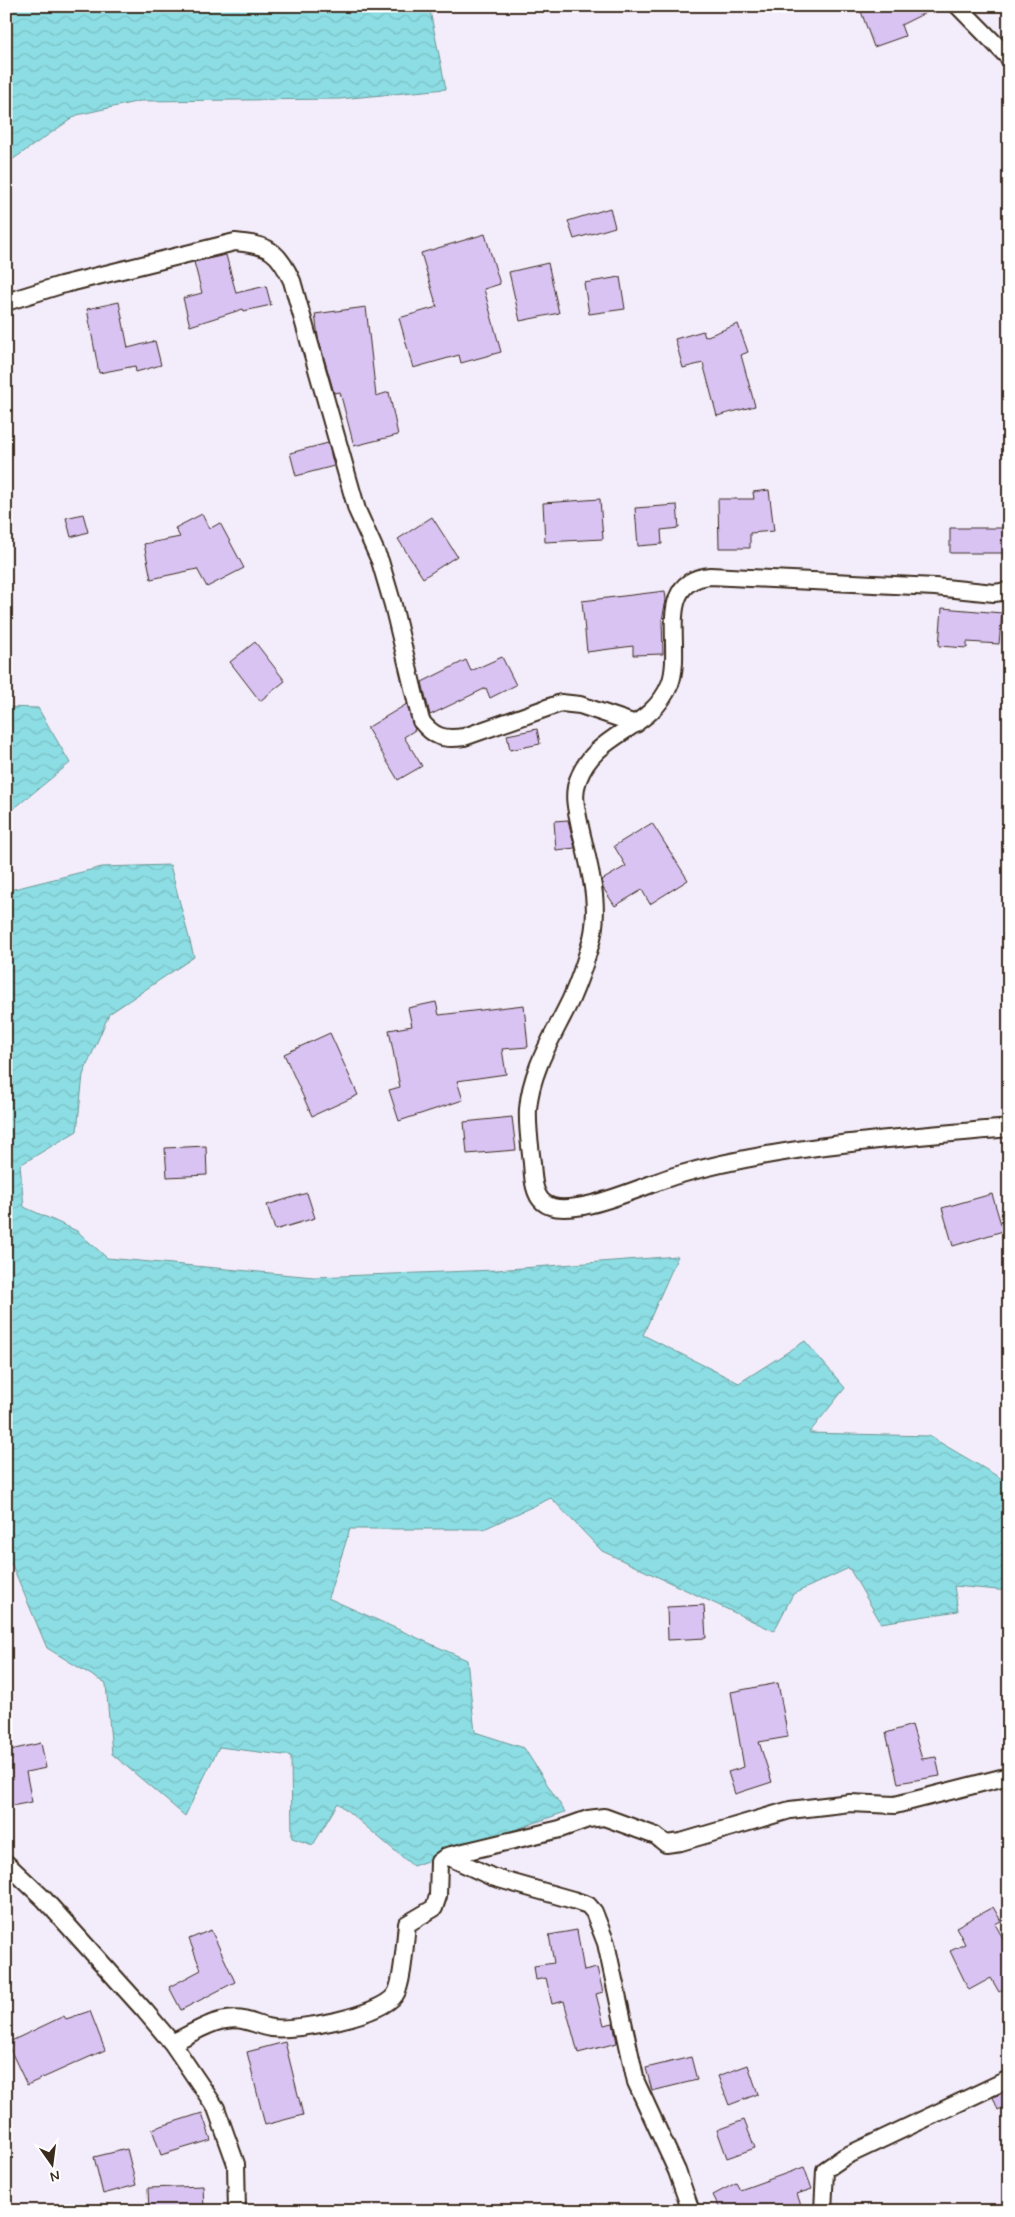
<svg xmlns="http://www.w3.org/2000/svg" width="1015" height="2217" font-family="Mynerve,sans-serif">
  <defs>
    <pattern id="water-waves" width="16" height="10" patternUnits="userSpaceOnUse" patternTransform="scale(1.25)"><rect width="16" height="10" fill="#8cdee4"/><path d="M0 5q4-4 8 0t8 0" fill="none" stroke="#7abfc3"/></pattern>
  </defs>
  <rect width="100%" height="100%" fill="#f3edfb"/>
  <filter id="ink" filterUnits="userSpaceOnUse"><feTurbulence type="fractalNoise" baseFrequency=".02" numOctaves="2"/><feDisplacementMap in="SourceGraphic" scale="10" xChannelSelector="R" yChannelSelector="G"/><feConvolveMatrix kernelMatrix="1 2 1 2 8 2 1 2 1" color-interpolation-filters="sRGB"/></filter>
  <g filter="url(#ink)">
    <path fill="url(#water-waves)" stroke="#6c9695" d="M6 6H429L446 89 340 99 140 101 77 115 6 164Z
      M6 707 38 708 70 763 6 815Z
      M170 865 194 957 109 1014 83 1075 77 1131 20 1165 24 1207 77 1231 107 1258 314 1277 496 1270 678 1256 643 1335 739 1383 805 1341 845 1388 809 1433 929 1436 1009 1483V1591L954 1586 958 1611 881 1623 849 1568 793 1594 774 1631 602 1551 551 1498 484 1529H350L328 1598 467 1660 475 1732 524 1748 565 1812 413 1866 338 1803 313 1845 292 1838 291 1756 219 1747 185 1816 112 1754 106 1684 47 1648 12 1565 6 1563V891L102 867Z"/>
    <path fill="#d8c3f3" stroke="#3b2a1e" d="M859 6H939L901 25 905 36 874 47Z
      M610 208 615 227 574 239 568 221Z
      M485 234 500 284 484 289 501 352 461 363 459 355 413 368 399 318 437 307 421 253Z
      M226 255 236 293 266 286 271 305 244 311 243 309 190 326 183 298 202 293 194 262Z
      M548 263 559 313 520 321 509 272Z
      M620 277 625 309 589 314 584 283Z
      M119 302 128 348 155 341 161 365 136 372 135 366 99 373 87 309Z
      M366 307 376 396 389 392 398 435 354 446 340 392 334 393 318 337 315 314Z
      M738 324 748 352 741 355 755 406 717 416 703 363 683 368 675 339 703 331 705 337Z
      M328 443 334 466 296 476 290 453Z
      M769 490 774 531 750 533V548H719L718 499H754L753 492Z
      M600 499 603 539 545 542 543 503Z
      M677 505 679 528 661 530 662 544 638 546 635 508Z
      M83 514 88 532 71 537 66 518Z
      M202 514 209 529 220 523 244 568 207 587 197 569 151 579 144 544 180 537 175 528Z
      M432 517 457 556 423 578 398 539Z
      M950 528H1009V553H950Z
      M665 591 666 600 662 620 663 654 633 655V646L587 652 582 601Z
      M942 608 1002 613 999 644 967 642V648L939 646Z
      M255 642 285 681 260 701 230 662Z
      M502 657 516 685 490 698 486 688 430 715 422 682 466 660 471 671Z
      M407 704 415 730 404 737 422 766 398 780 367 728Z
      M537 729 540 744 510 750 507 735Z
      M568 820 575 848 556 850 554 821Z
      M652 823 688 880 650 904 642 890 615 906 603 888 602 880 626 866 614 846Z
      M436 1002 439 1015 524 1005 528 1047 502 1049 506 1074 457 1081 463 1100 399 1121 389 1090 400 1087 389 1030 412 1026 408 1008Z
      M330 1033 358 1095 312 1116 284 1054Z
      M512 1117 516 1150 467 1154 464 1122Z
      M206 1146 207 1175 167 1177 165 1148Z
      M307 1193 315 1218 275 1230 267 1205Z
      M992 1194 1003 1231 953 1246 942 1208Z
      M704 1605 706 1638 668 1640 667 1607Z
      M778 1683 788 1737 759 1742 772 1782 735 1794 728 1772 744 1767 731 1692Z
      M912 1725 922 1759 936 1757 940 1776 898 1783 886 1733Z
      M41 1743 46 1768 26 1772 32 1802 6 1807V1751Z
      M993 1907 1001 1921 995 1924 1009 1949V1987L999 1992 991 1978 969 1990 950 1951 965 1944 956 1927Z
      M211 1930 235 1982 181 2010 169 1987 201 1970 189 1939Z
      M577 1930 584 1971 597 1968 603 1992 596 1994 604 2025 613 2023 617 2043 578 2053 564 2001 552 2004 546 1978 536 1980 534 1966 554 1963 549 1935Z
      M90 2011 105 2050 27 2085 7 2043 64 2016 66 2019Z
      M285 2042 303 2115 265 2125 247 2052Z
      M691 2057 697 2080 652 2091 646 2068Z
      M748 2065 758 2094 729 2105 718 2076Z
      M1009 2090V2105L998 2110 993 2097Z
      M202 2113 211 2140 161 2155 152 2129Z
      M744 2120 755 2148 727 2158 717 2130Z
      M127 2149 136 2185 103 2194 94 2157Z
      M804 2167 812 2189 797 2194 803 2211H721L713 2195 736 2183 740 2190Z
      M203 2186 204 2209 149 2211 148 2188Z"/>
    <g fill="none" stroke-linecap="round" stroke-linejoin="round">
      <g stroke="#3b2a1e" stroke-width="20">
        <path id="minor" d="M958 6 1009 58
          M6 302 61 285 235 242C268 245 278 250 292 281L357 510 380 561 393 605 421 721C434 737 443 740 464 737L561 703 580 705 636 724
          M1009 591 994 593 935 587 710 576C653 581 684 648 670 684 651 731 596 731 578 780 572 796 577 811 580 827 589 867 603 908 589 949 584 966 578 983 571 999 554 1035 531 1069 528 1109 527 1127 530 1145 532 1163 533 1175 533 1193 543 1202 566 1223 647 1184 674 1176 782 1145 897 1138 1009 1128
          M447 1856 492 1877 573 1900 588 1905 594 1912 606 1943 636 2082 677 2171 691 2211
          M6 1863 44 1899 145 2011 172 2043 216 2108 236 2164 237 2211
          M172 2043C187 2036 204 2025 220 2021 245 2015 252 2025 272 2028 298 2031 380 2016 395 1995 403 1984 405 1940 407 1924L434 1908 438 1896 439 1862 447 1856 560 1829 588 1819 604 1817 656 1836 666 1844 681 1842 790 1810 850 1803 895 1805 1009 1776
          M823 2211 825 2170 844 2157 1009 2079"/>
      </g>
      <use href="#minor" stroke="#fff" stroke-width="16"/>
    </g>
  </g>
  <rect width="1015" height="2217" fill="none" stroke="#fff" stroke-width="25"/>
  <rect x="12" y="12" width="990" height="2192" fill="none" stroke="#3b2a1e" stroke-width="2" filter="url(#ink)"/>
  <g transform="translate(52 2164) rotate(166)" stroke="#ffffff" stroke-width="4" paint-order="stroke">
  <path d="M0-4L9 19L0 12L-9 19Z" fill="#3b2a1e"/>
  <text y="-8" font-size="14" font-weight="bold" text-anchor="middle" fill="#3b2a1e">N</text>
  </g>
</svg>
